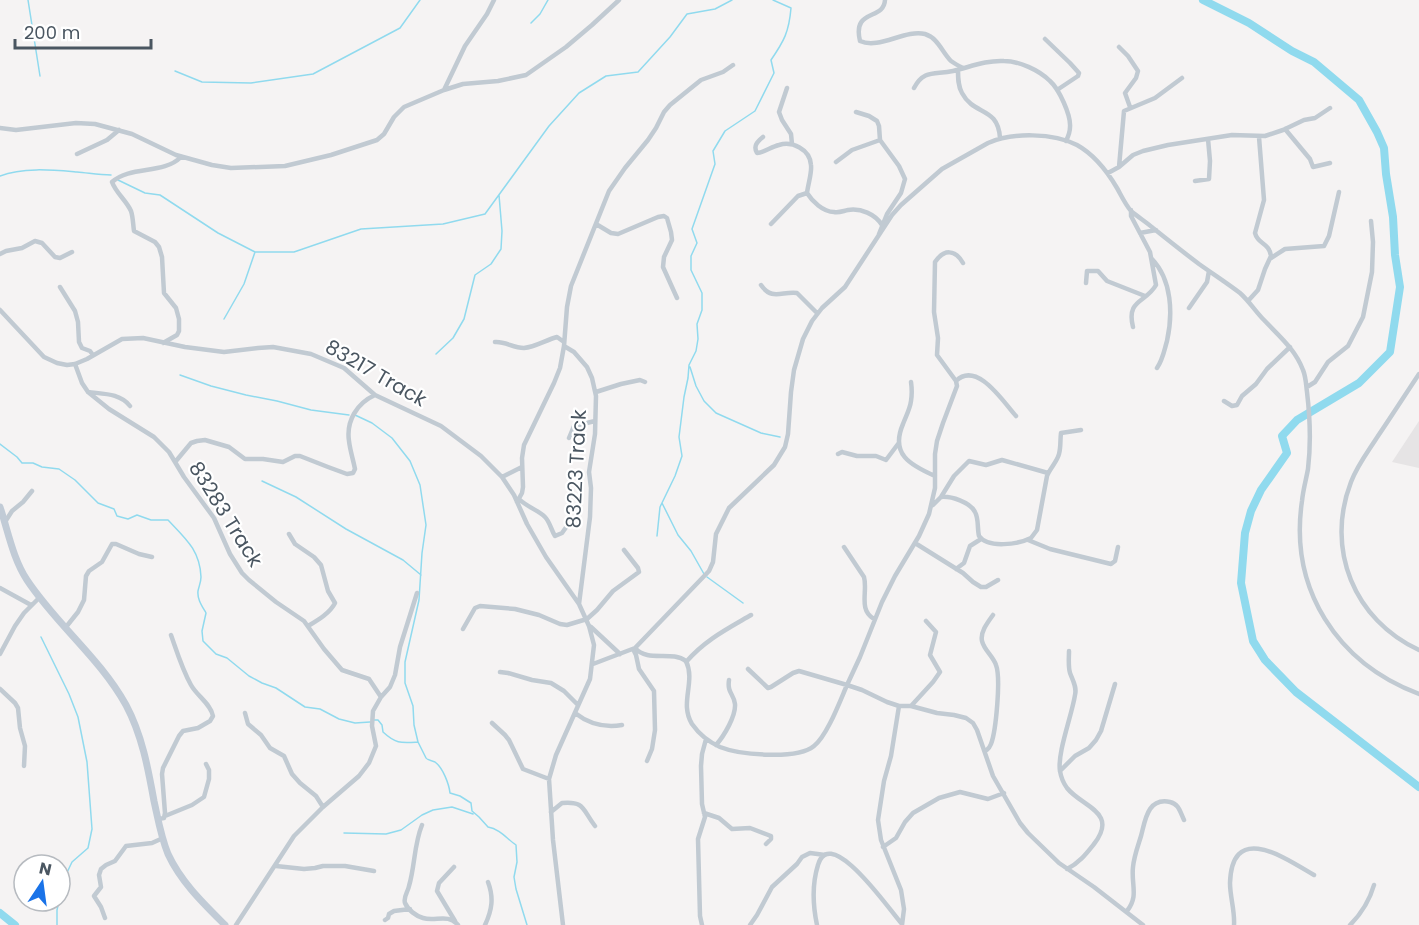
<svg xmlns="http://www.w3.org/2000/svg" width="1419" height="925" font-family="Poppins,sans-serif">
  <rect width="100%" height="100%" fill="#f5f3f3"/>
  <path fill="#e6e4e5" d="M1419 421V468L1392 462Z"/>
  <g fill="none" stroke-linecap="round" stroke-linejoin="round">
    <path stroke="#90daee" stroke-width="1.5" d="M28 0 40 76
      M531 23 540 14 548 0
      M175 71 202 82 251 83 313 74 400 28 420 0
      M0 176C23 167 53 170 77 172 89 173 99 175 111 175
      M118 180 145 193 160 195 218 233 255 252H294L361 229 443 224 485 214 549 126 579 93 606 76 638 72 670 37 687 14 715 9 732 0
      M224 319 244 284 255 252
      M436 354 453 338 464 319 475 275 491 264 501 249 502 231 499 195
      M690 367 696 386 704 401 716 413 761 433 780 437
      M180 375 211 386 246 395 277 401 311 410 349 415
      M355 415 372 423 392 438 410 461 420 485 426 525 422 553 419 600 405 662V683L413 706 414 725 418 742
      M0 444 17 457 22 463H33L42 467 59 469 75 480 98 503 114 509 117 516 128 519 137 515 151 520H168C185 538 200 550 201 577 201 582 199 586 198 591 197 599 202 606 206 613L202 631 203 641 216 654 227 658 249 676 262 683 276 688 305 707 320 709 339 719 355 723 370 722
      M262 481 296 497 346 529 403 560 421 575
      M662 503 678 535 691 551 704 574
      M657 536 660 507 675 476 682 456 679 437 684 397 688 378 689 365 696 351 698 339 697 324 702 310V293L691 270V256L697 243 692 229 715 164 713 151 725 131 755 111 774 73 771 60C784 41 789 32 791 8L773 0
      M707 577 743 603
      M41 637 69 694 78 717 87 762 92 829 88 848 72 862 63 881 60 896
      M373 720H378L382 725 383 732C396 744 401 743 418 742L426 758C426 759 435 762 435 762 443 768 449 784 450 793L460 796 471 803 472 811 479 817 488 827C500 829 507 839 516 845L517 862 514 877 516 889 527 925
      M344 833 386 834 401 830 422 815 433 810 452 807 473 814
      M57 925V910L59 901"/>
    <path stroke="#90daee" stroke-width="8" d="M1203 0 1249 23 1292 51 1314 62 1359 100 1377 132 1384 148 1386 174 1393 217 1395 255 1400 287 1390 352 1359 383 1297 420 1282 436 1287 453 1261 490 1251 511 1245 533 1241 583 1253 641 1265 660 1296 692 1419 787
      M0 913 15 925"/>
    <path stroke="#c1cad2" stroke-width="4.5" d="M885 0C884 21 852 8 860 41 879 50 905 29 925 34 938 38 942 52 951 61 955 64 959 66 963 68
      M1045 39 1070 63 1079 73 1078 76 1057 90
      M1119 47 1128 56 1138 71 1136 78 1125 93 1130 107
      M958 70C958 78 958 86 962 93 974 116 998 106 1000 138
      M787 88 779 112 782 120 791 134 792 144
      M914 88C924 69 935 75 953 71 970 67 986 60 1004 61 1019 61 1039 70 1050 81 1059 89 1071 115 1070 127 1070 132 1068 137 1066 141
      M444 90 465 46 487 14 494 0
      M856 112 869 116 877 121 879 126 880 140 899 166 905 179 901 193 887 214 879 234
      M0 128 16 130 76 123 95 124 132 134 176 155 212 165 231 168 285 166 331 155 377 140 384 134 394 117 404 107 444 90 463 84 498 81 526 75 566 47 592 25 619 0
      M1285 129 1310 159 1313 167 1330 163
      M763 137C757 142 753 146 757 153 765 152 771 147 779 145 792 141 810 149 811 165 812 173 808 184 807 193 812 201 823 212 834 212 839 213 843 211 848 210 861 208 875 214 882 225
      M77 154 107 140 119 130
      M836 162 852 150 880 140
      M1119 167 1124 111 1155 98 1182 78
      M1108 173 1119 167 1133 155 1143 151 1168 145 1232 135 1265 136 1283 130 1304 120 1315 118 1330 108
      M1195 181 1209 179 1210 161 1208 139
      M1131 210V216L1150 252 1156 285C1146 303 1126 299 1133 327
      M596 224 611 233 618 234 658 217 664 216 667 218 671 232 672 240 664 257 663 267 677 298
      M771 224 798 196 807 193
      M1140 233 1156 230
      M0 254 6 251 22 248 35 241 42 243 55 257 60 258 72 252
      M1271 258 1285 249 1324 246 1329 236 1339 192
      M1152 259C1172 280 1173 314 1167 341 1164 351 1163 359 1157 368
      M1086 283 1087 271H1098L1107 281 1145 296
      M761 285C772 301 782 291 797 293L817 313
      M60 287 75 311 78 322 79 342 82 348 90 351 93 355
      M1248 301 1258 290 1265 269 1271 256C1269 242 1258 245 1255 233L1264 200 1259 137
      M1189 308 1207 282 1209 271
      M0 310 44 357 57 363 67 365 75 364 87 359 122 339 143 338 185 347 224 352 258 348 273 347 311 354 344 368 375 395 441 426 481 456 502 477 514 495 527 524 546 557 579 604 589 626 594 645 590 679 556 755 549 779 553 840 563 925
      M495 342C505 341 513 348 524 348 535 347 546 340 557 337L564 342
      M163 343 177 335 179 331V319L176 308 164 293 162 257 159 247 155 242 134 231C133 224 133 217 131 211 126 200 116 193 112 182 131 165 163 175 181 157
      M564 346 574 352 587 367 592 378 596 396 595 434 589 472 591 488 590 517 579 604
      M75 364 82 383 88 392 109 409 154 437 169 452 184 477 214 518 230 554 242 573 249 580 276 602 304 621 324 649 342 670 369 679 381 697
      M1419 374C1405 395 1391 417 1376 439 1367 453 1357 466 1351 482 1325 549 1354 620 1419 650
      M956 381C977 360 1004 403 1016 416
      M911 382C912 389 912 395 911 401 910 409 906 416 903 424 890 454 910 465 935 476
      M1307 387 1315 382 1328 362 1348 346 1363 317 1372 272 1373 242 1371 221
      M88 392C103 394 120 393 130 406
      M596 392 621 384 640 380 645 382
      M1224 401 1232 406 1237 405 1242 396 1256 384 1267 369 1290 347
      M569 438 574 426 595 421
      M838 454 842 452 857 456H876L886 460 898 444
      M176 461 191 443 197 441 205 440 229 447 245 459H263L283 462 295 456H300L328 467 347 474 353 473 355 469C353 459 350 450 349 441 346 421 357 403 375 395
      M502 477 522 467
      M941 497 954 476 969 461 986 465 1002 460 1048 473
      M519 499C527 507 538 510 545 517 550 522 551 530 555 536L562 533 567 526
      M517 502 522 493 523 487 522 458 524 445 554 383 560 368 564 346 567 307 571 286 609 191 625 168 648 140 656 128 664 112 670 105 701 80 723 72 733 65
      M933 505 941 497C951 496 970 502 975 512 979 519 977 528 979 536 988 549 1019 544 1031 538L1037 530 1047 476C1050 468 1057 462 1059 454 1061 447 1060 440 1061 433L1081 430
      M5 522 12 511 23 502 32 491
      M289 534 295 544 314 557 321 565 328 591 335 603C330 613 318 620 308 626
      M1028 540 1050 549 1111 564 1115 561 1118 547
      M915 543 963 573 973 582 981 587H986L998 580
      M844 547 864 577C868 591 858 610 874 619
      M956 569 964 563 970 546 981 539
      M0 588 31 605
      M66 627 78 612 84 600 86 576 89 571 102 562 112 544H116L139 554 152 557
      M591 627 620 654
      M463 629 475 608 480 606 515 609 539 615 560 624 567 625 587 619 597 610 613 591 639 572 638 568 624 550
      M635 648C648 663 671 650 686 661 696 682 679 703 692 724 699 734 709 742 720 747 740 755 797 760 814 746 827 736 840 701 847 685L862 690 887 702 899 706 891 756 884 781 878 820 881 840 901 890 904 909 902 925
      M633 649 636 655 639 669 654 691 655 730 652 749 647 761
      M0 654 15 626 24 613 40 597
      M686 662C705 640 727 629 751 615
      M593 664 635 648 709 571 713 562 716 534 729 508 774 465 785 447 788 434 791 392 794 370 803 339 812 321 822 308 845 287 892 215 901 205 942 169 988 143C1012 132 1054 133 1077 145 1095 155 1107 171 1117 188 1121 195 1125 204 1131 211 1138 217 1146 222 1153 228 1168 240 1183 252 1199 264 1213 274 1227 283 1240 293 1249 301 1256 312 1264 320 1279 336 1295 349 1303 370 1306 377 1306 385 1307 392 1310 417 1311 444 1308 469 1306 480 1303 490 1302 501 1289 589 1337 663 1419 694
      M748 669 768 688 771 687 793 673 799 671 847 685 860 657 882 602 895 576 919 536 929 514 935 488V454L937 441 943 423 957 386 956 381 937 355 938 338 934 312 935 262C944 249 955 249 963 263
      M500 672 508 673 532 680 551 683 564 691 578 705
      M0 689 15 703 18 708 20 728 25 746 24 766
      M899 706H911L937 713 954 715 966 718 973 723 977 730 993 776 1020 823 1028 833 1059 863 1094 887 1143 925
      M911 706 933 682 940 672 930 655 936 632 926 621
      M245 713 248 724 261 735 270 748 284 756 292 774 300 783 316 796 323 807
      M575 713C589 724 604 728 622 725
      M492 723 505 735 509 740 523 769 549 779
      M716 745C724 736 736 716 735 704 734 694 727 693 729 680
      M985 751C989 748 989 749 991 744 996 731 1001 678 996 665 993 656 984 650 982 641 980 632 988 622 993 615
      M1060 771 1075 756 1089 748 1096 740 1101 731 1115 684
      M551 812 562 803C585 801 582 809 595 826
      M704 813 719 818 732 829 750 828 771 836V839L766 844
      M165 816 192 805 204 797 209 779V770L206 764
      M158 819 164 818 165 813 162 774 163 768 179 736 183 731 198 728 210 721 213 716C211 704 197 696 191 685 182 669 177 652 171 635
      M422 825C414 844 415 866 409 886 408 892 403 897 405 903 408 910 416 916 423 918 435 922 448 913 458 925
      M883 847 896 838 905 822 913 813 939 798 960 792 988 799 1004 793
      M276 866 304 869 315 868 323 866H345L374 871
      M454 867 439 883 437 891 455 921
      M1067 869C1079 863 1086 854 1094 844 1119 812 1082 807 1067 788 1064 784 1061 777 1060 771 1057 753 1072 715 1075 695 1077 687 1073 681 1070 673 1068 666 1069 658 1069 651
      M1127 911C1139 896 1131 885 1133 867 1134 856 1138 846 1141 836 1145 822 1147 797 1170 802 1179 804 1180 812 1184 820
      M105 918 101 907 94 896 101 887 99 875 101 869 106 865 115 861 126 846 152 843 163 838
      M385 920 388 918 389 914 394 911 410 909
      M236 925 294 836 323 807 359 776 369 763 376 746 372 726 373 711 381 697 390 687 395 675 400 647 417 593
      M485 925C492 910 494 898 488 882
      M702 925 700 916 698 839 705 817 702 804 701 766 702 754 706 739
      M750 925 757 915 772 887 797 864 802 857 810 853 825 855
      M817 925C813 906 812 884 818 865 830 822 893 915 902 924
      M1234 925C1235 911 1230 897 1230 883 1232 821 1285 858 1314 875
      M1350 925C1361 914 1370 899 1374 885"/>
    <path stroke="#c1cbd6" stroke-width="7" d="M0 507C8 531 13 559 27 580 56 624 100 658 126 705 142 735 148 768 154 801 158 819 161 837 168 854 181 882 203 903 225 925"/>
  </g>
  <g text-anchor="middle" stroke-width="4.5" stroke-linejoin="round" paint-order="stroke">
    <g font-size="20" fill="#4a5661" stroke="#fff">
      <text transform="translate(376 373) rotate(30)" y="7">83217 Track</text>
      <text transform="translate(576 469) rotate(-87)" y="7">83223 Track</text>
      <text transform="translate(226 514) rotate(58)" y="7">83283 Track</text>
    </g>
  </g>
  <g transform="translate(42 883) rotate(13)"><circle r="28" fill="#ffffff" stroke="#b7bbc0" stroke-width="1.5"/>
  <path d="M0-4.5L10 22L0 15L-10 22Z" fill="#1a73e8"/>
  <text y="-9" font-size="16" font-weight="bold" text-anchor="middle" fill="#4a5661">N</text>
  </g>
  <path d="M15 39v9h136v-9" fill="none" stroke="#4a5661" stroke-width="3"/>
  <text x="24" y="39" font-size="18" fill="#4a5661" stroke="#ffffff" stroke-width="4.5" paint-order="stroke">200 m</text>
</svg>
